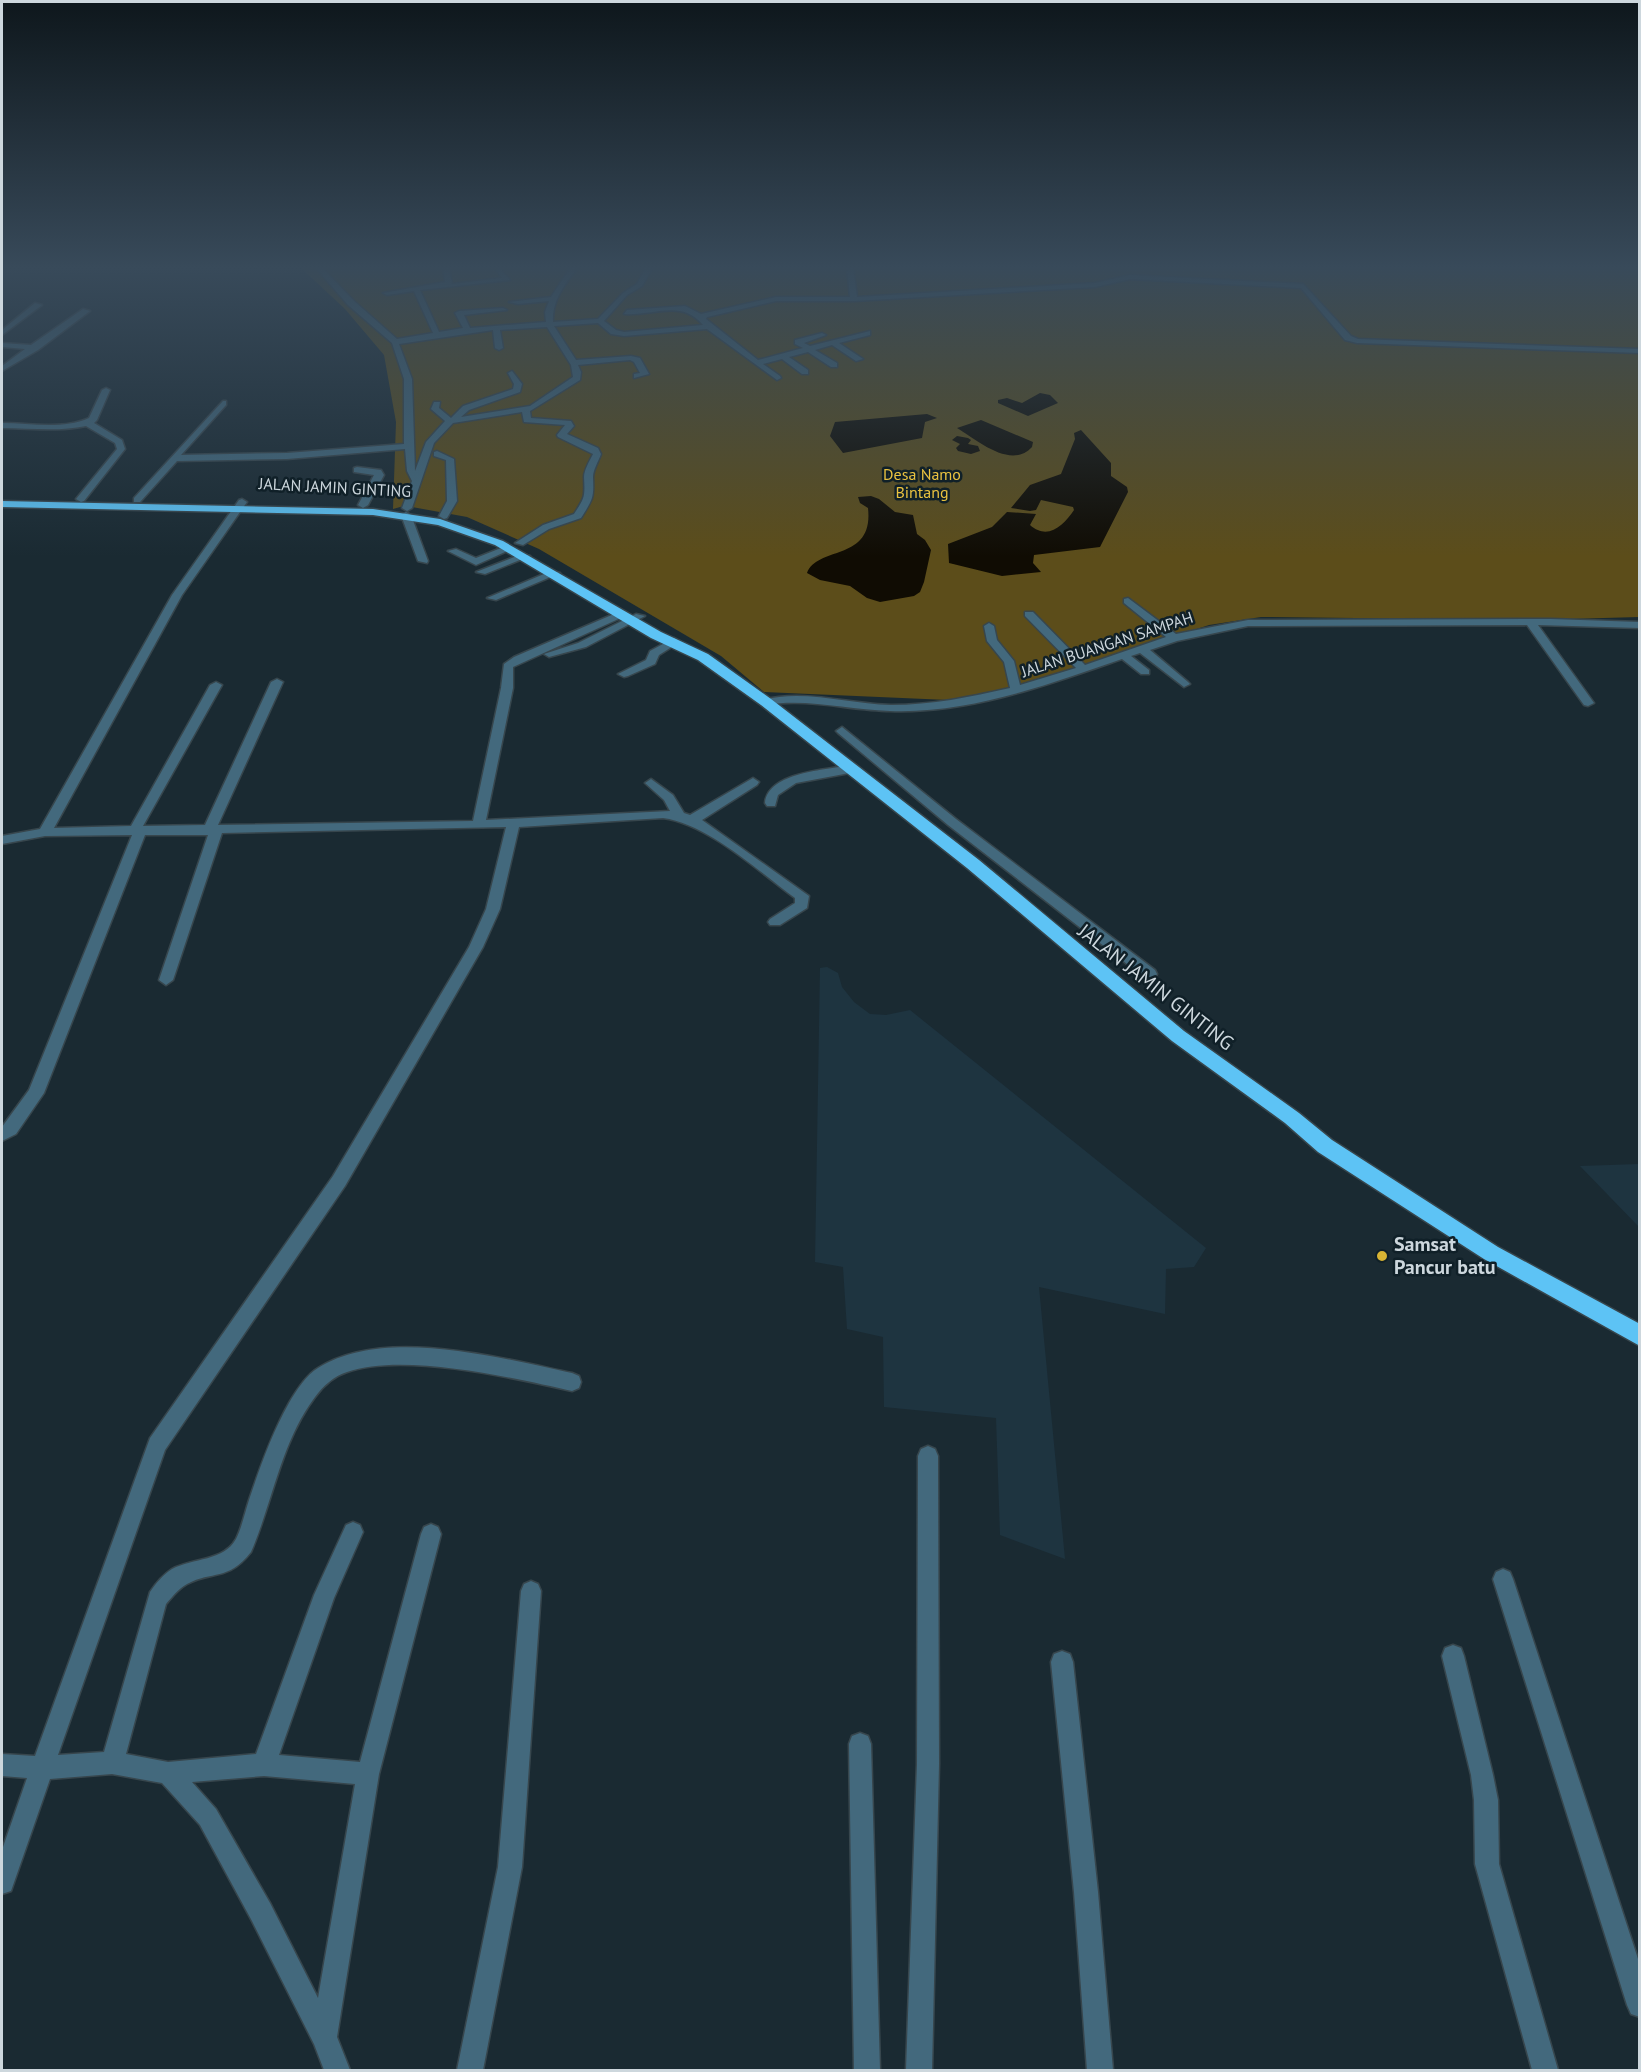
<svg xmlns="http://www.w3.org/2000/svg" width="1641" height="2072" font-family="'PT Sans',sans-serif">
  <rect width="100%" height="100%" fill="#1a2a32"/>
  <path fill="#1e3440" d="M827 967 838 973 842 987 854 1002 870 1014 886 1015 910 1010 1206 1248 1194 1267 1166 1269 1165 1314 1039 1287 1065 1559 1000 1535 996 1418 884 1407 883 1337 847 1329 843 1267 815 1262 820 968Z
    M1639 1164H1640L1639 1227 1580 1166Z"/>
  <path fill="#5c4d1a" d="M300 267H1639V617L1533 620 1261 617 1209 625 1048 678 1000 690 948 700 764 692 721 656 539 549 467 517 412 507 411 504 393 509 396 422 384 355 345 309Z"/>
  <path fill="#100c03" d="M1040 393 1050 395 1058 403 1028 416 998 403V400L1007 398 1022 403Z
    M927 414 937 418 925 422 922 438 843 453 830 436 835 422Z
    M981 420 1033 442 1032 447C1011 470 977 440 957 428Z
    M1081 430 1111 463V476L1127 487 1128 492 1100 547 1034 555 1033 563 1041 572 1002 576 949 563 948 544 992 527 1007 512 1036 514 1030 525C1048 541 1064 525 1074 510L1073 507 1041 500 1036 510 1030 511 1011 508 1030 485 1061 474 1075 439 1074 433Z
    M957 436 968 438 971 440 968 444 978 446 980 451 971 454 958 451 956 448 960 444 952 440Z
    M871 496 879 499 895 512 913 515 917 534 925 540 931 550 924 582 920 592 914 596 880 602 867 598 850 586 820 580 807 573C818 545 874 562 868 508L860 503 858 497Z"/>
  <g fill="none" stroke-linecap="round" stroke-linejoin="round">
    <g stroke="#37464d" stroke-width="3">
      <path id="minor" d="M443 267H449L452 284 502 278 497 271 500 269 510 280 420 290 439 332 463 328 455 313 459 311 503 308 507 310 464 315 470 328 546 322 545 312 549 301 518 304 509 302 551 297 571 267H578C565 284 552 300 553 322L598 319 623 293 637 284 646 267H653L642 286 627 295 604 321 616 330 624 332 703 325C681 299 655 316 624 314L627 310 685 306 701 314 776 297H850L847 267H853L857 297 1095 283 1130 275 1303 284 1351 336 1358 339 1640 349V353L1357 343 1345 340 1301 288 1130 279 1095 287 854 301H776L707 317 706 319 758 360 803 348 795 344V340L822 333 826 335 804 343 810 346 870 331V335L839 343 863 359 856 361 832 345 815 350 837 363V367H831L808 352 789 357 808 370V374H802L782 359 763 364 780 376 781 378 777 380 707 329 624 336 611 334 598 323 554 326 576 360 631 356 640 358 649 374 634 378V374L640 373 634 362 630 360 578 365 581 372 580 380 530 411 531 418 571 421 574 426 567 434 598 448 601 454C599 460 593 470 593 477 594 498 593 499 581 518L549 529 523 545 515 543 543 525 574 514C585 497 585 497 584 477 584 470 590 460 593 454L558 437 557 435 565 425 524 422 522 412 453 423 434 443 412 508 407 511 402 508 412 481 407 471 405 449 287 459 177 461 140 502H134V498L223 401H226V405L181 455 287 453 404 444V379L392 343 348 305 317 269 322 268 354 301 397 339 433 333 414 291 387 295 383 293 445 282ZM547 327 571 365 573 377 530 406 461 417 469 410 520 392 522 384 512 371 508 373 514 384 513 389 463 406 451 418 439 408 440 402H434L431 409 445 421 426 442 415 471 412 379 399 344 493 330 495 348 499 350 503 348 500 330Z
        M35 303 42 305 2 335V330Z
        M83 309 90 311 38 350 2 371V366L25 349 2 347V343L31 345Z
        M106 388 110 390 97 420 94 423 122 440 125 449 84 501 81 502 76 499 117 449 115 443 86 426C58 432 30 428 2 428V423C30 423 62 430 89 418L102 390Z
        M437 451 454 459 457 501 447 518 444 519 439 516 447 501 446 460 434 456V452Z
        M357 467 381 470 384 475 368 505 363 508 358 505 374 475 354 472V468Z
        M242 499 247 502 182 595 54 828 131 826 210 685 216 682 222 685 143 826 205 825 271 682 277 679 283 682 218 825 473 821 501 688 504 664 514 657 621 611 625 612V616L513 667V688L486 820 670 811 664 800 645 783 651 779 673 795 684 813 690 815 753 778 759 782 757 785 702 820 809 896 807 908 780 925H770L768 922 770 919 795 903V898C758 871 708 824 663 818L519 827 500 909 483 947 345 1186 165 1450 58 1755 104 1752 150 1592C156 1583 163 1575 172 1569 193 1558 224 1561 236 1539 242 1527 245 1512 249 1500 260 1467 272 1433 289 1403 296 1391 306 1375 318 1368 384 1326 500 1358 572 1373L579 1376 581 1382 579 1388 572 1391C514 1378 403 1352 347 1372 334 1376 323 1386 315 1397 281 1442 273 1501 251 1552 227 1582 213 1570 187 1584 178 1589 172 1597 166 1604L126 1754 168 1762 256 1754 314 1595 346 1525 353 1522 360 1525 363 1532 334 1598 279 1755 360 1762 421 1534 424 1527 431 1524 438 1527 441 1534 379 1774 337 2037 350 2070H324L314 2044 252 1921 200 1825 162 1783 112 1774 50 1779 11 1891 2 1894V1850L27 1778 2 1776V1754L35 1756 150 1438 333 1176 469 947 486 909 506 827 222 833 173 980 166 985 159 980 208 835H145L44 1093 16 1134 2 1141V1127L29 1090 132 835 45 836 2 844V836L40 829 172 595 239 500ZM264 1776 355 1784 318 1998 270 1903 216 1809 192 1782Z
        M406 512 411 515 428 561 427 563 418 561 401 515Z
        M506 546 514 548 476 565 448 551 456 549 476 558Z
        M522 554 530 556 485 574 476 572Z
        M551 571 560 573 496 600 487 598Z
        M1128 598 1176 634 1248 620 1551 619 1640 622V628L1538 625 1594 703 1588 706 1584 705 1527 625 1248 626 1177 641 1150 650 1188 682 1190 684 1184 687 1140 653 1131 656 1149 670V674H1141L1122 659C1047 685 969 714 890 711 848 710 807 698 766 705L760 702 762 700C805 689 848 704 891 705 932 705 970 697 1010 688L1004 662 987 641 984 626 989 623 994 626 997 640 1014 661 1020 685 1076 668 1025 616V612H1033L1085 665 1166 637 1124 603V599Z
        M636 614 645 616 586 647 549 657 544 654 578 643Z
        M674 638 679 641 678 643 659 655 655 664 628 676 624 677 618 674 646 660 650 651Z
        M842 727 956 819 1155 970 1157 974 1155 978H1145L948 825 838 733 836 731Z
        M851 765 857 769 855 772 796 783 778 795 775 806H767L765 803C768 772 826 770 851 765Z
        M928 1446 935 1449 938 1456 939 1764 932 2070H906L917 1764 918 1456 921 1449Z
        M1503 1569 1510 1572 1513 1579 1640 1965V2017L1631 2014 1627 2005 1493 1579 1496 1572Z
        M531 1581 538 1584 541 1591 522 1867 483 2070H457L498 1867 521 1591 524 1584Z
        M1453 1645 1461 1648 1464 1656 1493 1775 1498 1800 1499 1864 1558 2070H1532L1475 1864 1474 1800 1471 1775 1442 1656 1445 1648Z
        M1062 1651 1070 1654 1073 1662 1098 1892 1113 2070H1087L1074 1892 1051 1662 1054 1654Z
        M860 1733 868 1736 871 1744 880 2070H854L849 1744 852 1736Z"/>
    </g>
    <g stroke="#37464d" stroke-width="3">
      <path id="highway" d="M2 501 373 509 440 519 503 541 661 632 708 654 771 699 979 860 1184 1031 1299 1113 1332 1140 1498 1247 1640 1324V1346L1484 1259 1318 1152 1285 1123 1172 1041 967 868 761 705 698 660 651 638 495 545 438 525 373 515 2 507Z"/>
    </g>
    <use href="#minor" fill="#43697d" fill-rule="evenodd"/>
    <use href="#highway" fill="#5dc3f5" fill-rule="evenodd"/>
  </g>
  <linearGradient id="sky" x2="0" y2="1"><stop stop-color="#0e171c"/><stop offset="0.48" stop-color="#384a5a"/><stop offset="1" stop-color="#384a5a" stop-opacity="0"/></linearGradient>
  <rect width="1641" height="557" fill="url(#sky)"/>
  <circle fill="#d8b434" stroke="#102028" stroke-width="2" cx="1382" cy="1256" r="6"/>
  <g text-anchor="middle" stroke-width="5" stroke-linejoin="round" paint-order="stroke">
    <g font-size="16" fill="#e9c240" stroke="#102028">
      <text x="922" y="480">Desa Namo<tspan x="922" dy="18">Bintang</tspan></text>
    </g>
    <g font-size="16" fill="#cdd7dd" stroke="#102028">
      <text transform="translate(335 487) rotate(3)" y="6">JALAN JAMIN GINTING</text>
      <text transform="translate(1107 644) rotate(-18)" y="6">JALAN BUANGAN SAMPAH</text>
    </g>
    <g font-size="20" fill="#cdd7dd" stroke="#102028">
      <text transform="translate(1156 987) rotate(38)" y="7">JALAN JAMIN GINTING</text>
    </g>
    <g font-size="20" font-weight="bold" fill="#cdd7dd" stroke="#102028" text-anchor="start">
      <text x="1394" y="1251">Samsat<tspan x="1394" dy="23">Pancur batu</tspan></text>
    </g>
  </g>
  <rect width="1641" height="2072" fill="none" stroke="#cdd7dd" stroke-width="6"/>
</svg>
